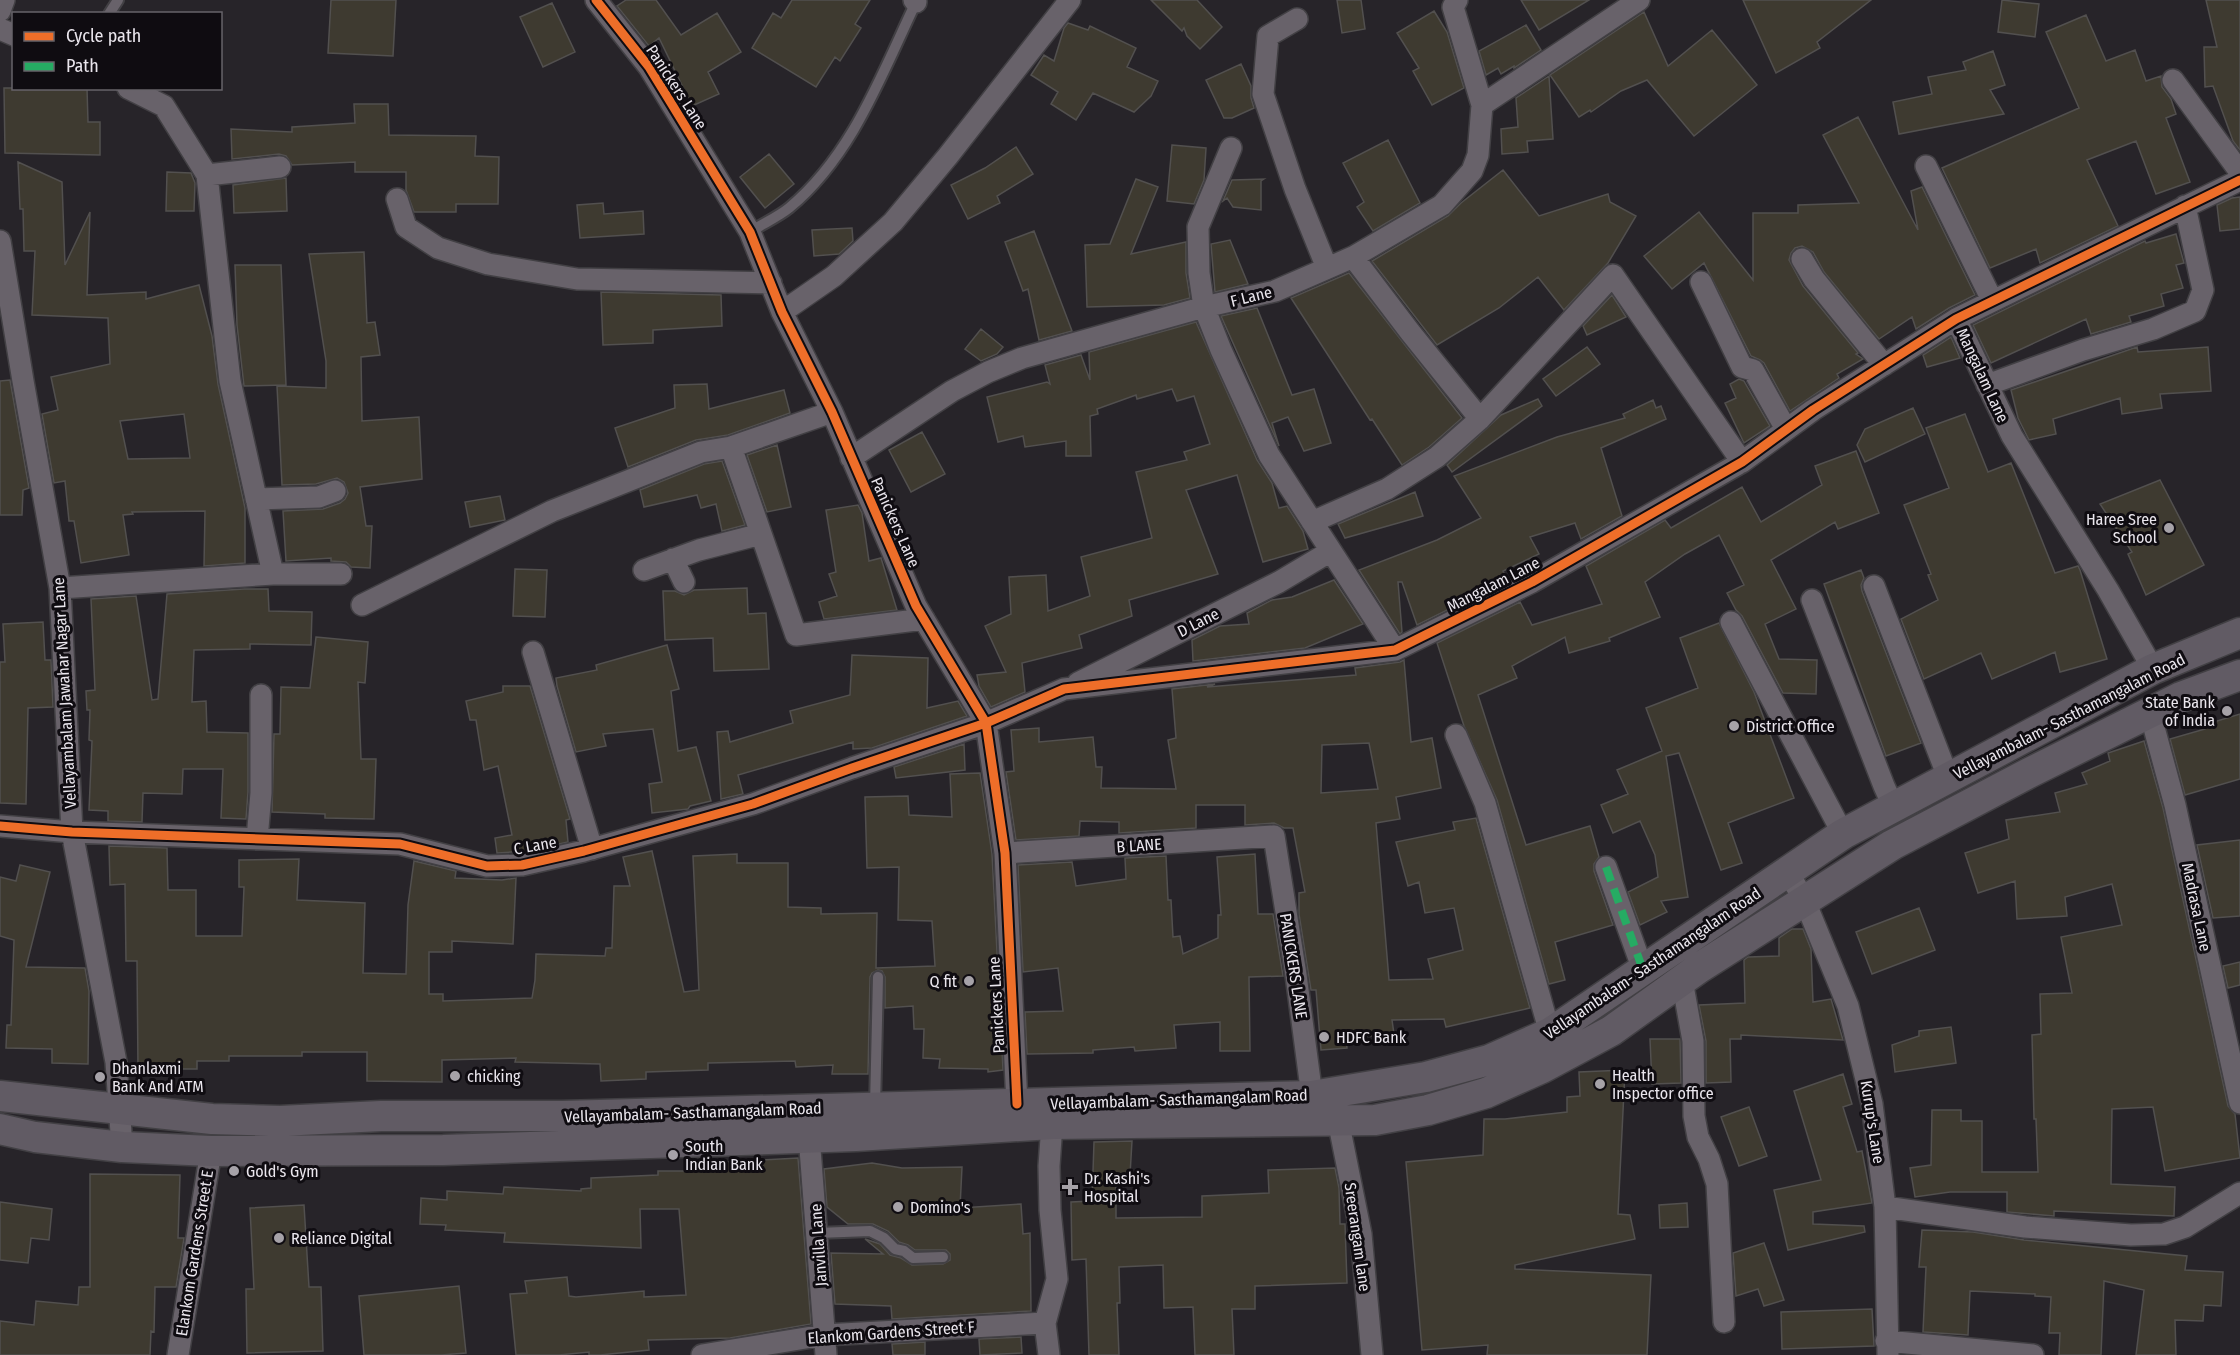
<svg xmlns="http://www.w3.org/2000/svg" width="2240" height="1355" font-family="'Fira Sans Condensed',sans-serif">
  <rect width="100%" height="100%" fill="#272429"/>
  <path fill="#3e3a30" stroke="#52504f" stroke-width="1.5" fill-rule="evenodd" d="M331 0H396L393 56 328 53Z
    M626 0H656L681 35 717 13 741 52 708 72 719 94 692 106 659 38 649 46 617 6Z
    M792 0H870L855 24 861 28 840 61 835 57 816 87 752 48 773 13 781 18Z
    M1151 0H1197L1222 27 1200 49 1187 36 1184 28 1182 31Z
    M1337 0H1361L1365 29 1342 33Z
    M1521 0H1589L1539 30Z
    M1743 0H1871L1817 42 1820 48 1776 73Z
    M2002 0 2039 4 2035 37 1998 32Z
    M2206 0H2240V150L2233 141 2213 86 2205 87 2204 47H2217Z
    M552 3 575 52 543 67 520 17Z
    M1434 11 1447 32 1464 88 1432 105 1413 71 1419 68 1397 33Z
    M1644 12 1668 66 1712 30 1757 85 1694 136 1647 80 1621 91 1591 112 1590 110 1579 117 1550 75Z
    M2086 15 2106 61 2135 50 2146 81 2161 76 2162 87 2171 99 2176 114 2166 118 2190 182 2156 194 2136 141 2087 160 2118 226 2040 263 2036 249 1990 268 1942 168 2079 108 2046 32Z
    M1068 23 1088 30 1090 26 1136 48 1127 67 1158 81 1151 96 1134 112 1093 93 1076 120 1051 104 1058 92 1031 75 1044 55 1054 61 1064 28Z
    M1526 25 1541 50 1514 68V66L1501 74 1498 68 1486 75 1479 51Z
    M1993 51 2005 85 1990 90 2004 114 1899 134 1893 102 1932 94 1928 77 1966 70 1963 62Z
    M1241 64 1251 86V98L1254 108 1232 118H1224L1206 80Z
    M1549 76 1553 139 1527 141 1528 152 1502 154 1501 129 1518 127 1516 98Z
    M4 88H87L88 122H100V155L5 153Z
    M354 104H388L389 135 476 136 475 156 499 157 498 204H456V212H414L406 190V172H355V162L292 165 286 156 279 154 232 159 231 129 292 132V127L355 123Z
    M1858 117 1918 230 1911 191 1922 187 1975 295 1949 308 1916 329 1912 317 1879 339 1824 272 1813 252 1802 246 1795 248 1791 253 1789 260 1803 286 1858 353 1856 354 1863 359 1837 374 1839 378 1790 411 1764 363 1760 360 1751 356 1704 263 1672 289 1644 256 1699 212 1753 280V213H1798V205L1859 203 1823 135Z
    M1388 140 1420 203 1373 231 1357 207 1364 202 1343 163Z
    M1172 145 1206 148 1204 180 1194 204 1167 201Z
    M1016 147 1033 174 997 196 1000 203 968 219 951 185 985 168Z
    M769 154 794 184 765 208 740 177Z
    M18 162 62 182 65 265 90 212 87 295 146 292V299L199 285 212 336 218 384 245 508V563L204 566 205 511 132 512 133 514 123 515 129 555 81 563 74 521H69L65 481 54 483 42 414 58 410 51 377 110 364 108 318 32 315 35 251H24L23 209H20ZM184 414 190 458 128 459 120 421Z
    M1503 170 1539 216 1608 194 1610 202 1636 216 1608 263 1564 310 1538 277 1499 308 1437 345 1372 261 1448 216 1461 203Z
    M167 172 191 173 195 183 194 211H166Z
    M286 178 287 211 234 213 233 185Z
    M1136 179 1158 187 1131 254 1186 242V273L1190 298 1164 305 1087 307 1085 245 1110 244Z
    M1264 179 1261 181V210L1233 207 1227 198 1223 201 1232 180Z
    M2240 197V229L2220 231 2217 205 2232 198Z
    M603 203 604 214 643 211 644 234 580 238 577 205Z
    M852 228 853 241 839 254 814 256 812 230Z
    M1034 231 1072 331 1039 340 1028 289 1023 291 1005 242Z
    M2176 234 2184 263 2176 265 2183 288 2161 294 2164 306 2129 316 2131 322 2091 334 2086 319 1991 363 1973 325 2145 241 2146 243Z
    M1230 240 1248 284 1215 292 1211 244Z
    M364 252 367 323 375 322 380 355 361 357 362 421 419 417 422 479 360 487 366 526H372L370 568 351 567 346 562 331 561V558L286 561 283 511 323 509 340 503 345 499 348 493 344 482 337 478 316 484 282 485 277 386 326 388V361L309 254Z
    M235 265H281L286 385 244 386 237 325Z
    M1349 273 1462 418 1429 447 1402 465 1372 419 1370 420 1291 298Z
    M601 292 721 295 722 326 653 330V343L603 345Z
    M1612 295 1626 317 1587 335 1583 326Z
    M1257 308 1292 395 1314 389 1331 443 1304 451 1288 417 1272 423 1279 446 1221 316Z
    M1196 322 1257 460 1272 483 1279 508 1287 506 1303 531 1308 549 1263 562 1237 475 1186 490 1218 574 1129 600 1132 616 1079 635 1082 648 1022 663 1025 692 991 707 979 686 977 675 1006 672 985 626 1011 614 1009 577 1046 575 1048 611 1090 596 1081 557 1152 538 1136 472 1187 460 1184 452 1210 444 1194 396 1177 401 1172 389 1137 399 1136 395 1097 409 1098 414 1090 416 1091 456H1066V441L1025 447 1023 436 998 442 987 397 1047 382 1050 384 1045 365 1081 355 1090 380 1089 352Z
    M981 329 1003 347 997 354 981 361 965 349Z
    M1951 337 1960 358 1927 367 1923 355Z
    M1587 347 1600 364 1556 396 1543 379Z
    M2137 347 2138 352 2208 347 2211 391 2160 394 2162 408 2122 414 2120 398 2053 419 2056 434 2029 440 2018 418 2011 390Z
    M1739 379 1744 381 1770 426 1744 443 1725 403 1736 398 1730 384Z
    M10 380 29 488 23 490 22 515H0V381Z
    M707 384 709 409 784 390 790 413 728 435 696 440 628 467 615 428 675 408 674 385Z
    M1538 399 1542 406 1452 472 1447 465 1501 415Z
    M1653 400 1656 408 1661 406 1666 419 1601 448 1622 516 1581 539 1575 523 1530 537 1539 554 1503 571 1508 580 1417 625 1402 582H1398L1402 632 1400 634 1359 570 1437 540 1481 518 1454 476 1557 437 1625 418 1623 414Z
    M1913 408 1925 434 1865 462 1857 445 1865 429Z
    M1965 414 1988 472 2011 463 2055 573 2078 566 2080 570 2107 659 2060 672 2055 652 1992 679 1981 653 1924 679 1901 619 1938 600 1928 575 1931 574 1904 505 1949 488 1926 428Z
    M922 432 945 474 911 492 889 450Z
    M777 445 791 507 767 512 747 455Z
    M1856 451 1879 513 1838 529 1835 522 1771 560 1796 609 1765 624 1779 659 1817 660 1816 694 1783 693 1742 616 1736 610 1727 593 1744 585 1719 535 1685 554 1645 582 1660 617 1609 638 1610 641 1569 653 1565 637 1512 666 1517 678 1478 695 1526 845 1590 826 1599 857 1594 864V871L1613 925 1555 942 1565 980 1549 984 1497 800 1464 726 1437 643 1520 602 1532 625 1602 604 1586 566 1665 520 1671 528 1742 487 1761 522 1822 485 1815 466Z
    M722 461 745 525 722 531 716 504 701 508 697 495 644 507 640 490 704 464Z
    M2160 480 2204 565 2146 595 2128 554 2132 552 2100 504Z
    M1415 492 1423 516 1345 538 1338 524Z
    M500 496 505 520 470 527 465 502Z
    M858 505 862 513 869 561 881 558 897 610 824 619 819 602 837 596 829 574 836 572 826 510Z
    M515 569 547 570 545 617 513 616Z
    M1861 570 1864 578 1861 585 1862 591 1921 743 1886 756 1824 584Z
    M1334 580 1363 624 1305 648 1193 661 1192 640 1220 626 1249 624 1247 613 1272 600 1292 597Z
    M747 588 748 614 766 613 769 669 714 671 713 638 665 640 663 591H675L684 595 694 590Z
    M244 589H268L269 611 312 612 311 645 250 644V649L194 650 192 702 206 701 207 732 248 733V792L246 819 221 818 223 769H183L182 794 143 793 142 822 108 821V811L89 810 92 741 89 740 90 710H87L86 691 95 690 91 599 136 596 152 700 158 699 167 594Z
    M43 622 45 660H51L53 707 28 708 26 804 0 803V662H5L3 624Z
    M1719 623 1754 692 1794 798 1728 823 1742 863 1721 870 1679 753 1666 756 1688 897 1661 901 1667 912 1640 925 1628 892 1658 877 1655 855 1640 821 1613 833 1601 805 1628 794 1617 770 1662 751 1646 708 1698 688 1680 638Z
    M316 637 368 642 365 683 358 682 361 759H376L374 819 325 818V814L272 812 274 734H280L281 687 310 688Z
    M667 645 679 689 671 691 678 751 696 747 711 801 690 806 688 809 652 813 649 784 662 782 653 729 603 734 606 746 576 752 557 686 556 678 597 670 596 665Z
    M852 655 928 658 927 708 958 701 967 716 872 748 853 749V742L738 775 743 794 721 799 717 732 728 731 730 742 793 723 790 711 850 695Z
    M1404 660 1411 742 1432 738 1441 788 1396 797 1400 819 1376 823 1389 980 1433 979 1428 959 1463 950 1454 908 1425 913 1419 882 1408 886 1396 842 1455 830 1453 822 1476 818 1530 1008 1446 1027 1444 1019 1392 1020 1394 1034 1346 1038 1347 1048 1321 1050 1316 990H1311L1299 914V893L1305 892 1293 828H1284L1274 823 1245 825V805H1196V828L1119 833V822L1080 821 1079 836 1016 840 1006 772 1014 771 1011 730 1039 728V742L1093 737 1096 767H1102L1101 788 1176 789 1168 740 1176 738 1172 689 1215 684 1207 687 1356 675 1355 668 1400 662ZM1369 743 1378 789 1321 793 1322 745Z
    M503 686H530L570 819 566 820 568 842 527 851 497 853 495 838 512 835 498 766 484 770 476 720H470L466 701 503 692Z
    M2240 714V779L2185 795 2170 739 2205 729 2204 725Z
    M2144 741 2163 808 2228 1106 2235 1114 2240 1158 2165 1171 2153 1107 2112 1109 2111 1184 2175 1187 2174 1216 2054 1211V1216L2007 1212V1192H1950L1915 1197 1910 1168 1931 1165 1932 1110H1961V1121H1982V1172H2038L2036 1119H2034L2032 1035 2041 1034 2040 994 2072 993 2061 937 2122 925 2112 884 2065 897 2067 916 2017 919 2015 881 1978 893 1965 853 2009 839 2006 820 2060 812 2055 793 2087 784 2082 773 2110 761 2108 753Z
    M964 744 965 770 896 778 894 767Z
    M980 773 992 854 1003 1070 988 1072V1069L939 1068 940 1059 923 1058 924 1029H914L913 1006 885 1008V977L882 971 878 970 872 973 870 977 868 1074H832L833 1065 796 1067 795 1061 708 1063V1070L646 1072V1079L601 1081 600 1064 515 1062 516 1058 442 1060V1082L367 1081V1052H302V1056H229V1061H197V1069H138L137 961H126L125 884 110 885 109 846 167 848 168 890H196V936H242L244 887H239V860L299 859 297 900 365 903 363 973 406 974 408 905 414 861 456 871 455 878 502 880 516 878 513 944 452 941V952H429V994H443V1001L532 998 535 980 536 954 605 956 606 948H612L614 886H630L623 857 652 851 684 992 699 990 693 856 737 854V863H788V907L821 908V914L877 913 876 968 935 966 932 921 898 920 899 867 867 868 865 797 908 796 909 815 952 817 950 774Z
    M2240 840V916L2213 918 2197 845Z
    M1255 854 1258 914H1273L1283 976 1249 977 1250 1051H1220V1022L1174 1025 1176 1048 1135 1051 1134 1047 1093 1050V1053L1027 1054 1025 1012 1063 1011 1058 968 1023 972 1018 865 1072 862 1076 886 1126 879 1125 858 1166 856 1168 900H1171L1173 937 1180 936 1183 954 1218 938V915H1221L1217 857Z
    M20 865 50 872 26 967 85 968 89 991 88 1064 52 1063V1049L6 1048 7 1025H11L14 940 0 936V877L16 881Z
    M1919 908 1935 950 1872 974 1856 932Z
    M1792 929H1803L1811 949 1813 1002 1831 999 1843 1040 1741 1035V1039H1730L1731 1082 1706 1083V1041L1699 1005 1745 1003 1744 960 1748 957 1779 956V938Z
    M2240 962V985L2228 988 2223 966Z
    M1951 1027 1956 1063 1895 1072 1892 1045 1919 1036V1031Z
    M1650 1039H1680L1681 1083 1652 1084Z
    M1625 1070 1618 1214 1630 1215 1635 1239 1515 1265V1269L1651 1275 1647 1355H1487L1488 1345 1422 1350 1406 1162 1483 1155 1484 1119H1505L1567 1112V1097L1580 1096 1579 1072Z
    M1843 1074 1852 1104 1843 1107 1857 1152 1862 1151 1872 1203 1813 1212V1224L1864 1226 1865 1232 1788 1250 1774 1190 1821 1180 1794 1091Z
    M1749 1107 1767 1156 1739 1166 1721 1117Z
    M1132 1141 1130 1175 1116 1174V1218L1202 1217V1196L1269 1193 1268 1170 1335 1168 1339 1188 1340 1224H1345L1347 1283 1255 1286V1309H1232L1234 1355H1195L1193 1307 1164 1308 1163 1265 1119 1267 1120 1303H1117L1119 1355H1089L1086 1259 1072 1260 1071 1202 1092 1201 1094 1142Z
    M798 1158 811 1324 730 1338 648 1340 649 1350 600 1355H589V1352L559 1355H516L510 1294 527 1293 525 1281 567 1277 569 1296 576 1297 644 1291V1297L686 1295 679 1209H640L641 1248 504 1242 505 1233 445 1230 446 1225 420 1224 421 1198 447 1200V1191L503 1194 504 1187 581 1191V1189L591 1188V1178L658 1175V1171H725L724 1162Z
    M872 1163 902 1168 962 1167 960 1208 1021 1204 1023 1234 1030 1233 1031 1311 892 1319 891 1306 835 1304 831 1253 883 1254 865 1239 880 1244 890 1255 901 1258 912 1265 943 1264 950 1260V1254L946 1250H915L908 1245 899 1242 888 1231 873 1224H848L827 1207 824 1169Z
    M90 1174 180 1175 178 1238H184L176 1287H155L154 1332 151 1331 150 1355H0V1321L34 1325 36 1301 78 1305 79 1287H90Z
    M0 1202 52 1209 49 1240 31 1238 28 1263 0 1260Z
    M1687 1203 1688 1227 1660 1228 1659 1205Z
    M304 1205 309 1287H321L323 1351 247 1353 246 1289H254L250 1208Z
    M1922 1230 1973 1232 2024 1240 2187 1256 2185 1270 2223 1272 2221 1306 2204 1305 2203 1321 2175 1320 2176 1355H2136L2144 1290 2104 1281 2101 1355H2059L2060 1333H2049L2051 1297 2035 1296V1294L1970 1291 1968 1335 1923 1332 1926 1267H1919Z
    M1764 1243 1784 1300 1764 1306 1758 1289 1736 1296 1733 1253Z
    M459 1286 466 1353 441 1355H364L359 1296Z
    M1872 1309 1874 1346 1782 1349 1781 1312Z
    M1021 1337 1022 1353 980 1355 979 1339Z
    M925 1342V1355H893L892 1344Z"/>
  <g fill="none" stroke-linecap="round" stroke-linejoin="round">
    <g stroke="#424044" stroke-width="14">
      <path id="service" d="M109 14 118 0
        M750 232C762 224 778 217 789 208 853 155 882 73 917 0
        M875 1107 878 977
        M817 1233 870 1231 884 1238 895 1249 904 1251 913 1258 943 1257"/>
    </g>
    <g stroke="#424044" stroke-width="24">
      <path id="minor" d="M596 0 649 67 750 232 782 312 832 412 916 606 986 723 1005 853 1017 1104
        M914 0 916 2
        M0 11 4 0
        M1297 19 1268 36 1263 94 1295 189 1327 268
        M0 29 14 35
        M2173 80 2240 172
        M1482 105 1639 0
        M1231 148 1198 227 1199 273 1204 307 1221 350 1269 455 1395 650
        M1926 166 1992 300
        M207 175 280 167
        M397 199 406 227 438 248 488 264 577 279 771 283
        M0 241 23 381 60 588 72 832 116 1062 122 1147
        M1353 257 1410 332 1480 419
        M1802 259 1814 279 1884 365
        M1701 282 1742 367 1753 370 1786 429
        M782 312 834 276 893 222 948 156 1070 0
        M1956 319 2012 436 2108 590 2153 669
        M1987 385 2083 350 2153 329 2195 311 2203 290 2185 206
        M731 447 832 412
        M851 458 952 391 988 372 1022 358 1204 307 1275 291 1353 257 1442 205 1472 171 1478 155 1482 105 1453 7 1457 0
        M256 499 319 497 335 491
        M1312 522 1387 489 1437 457 1480 419 1613 275 1742 462
        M673 559 684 582
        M644 570 699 550 761 534
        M273 574H341
        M1874 586 1948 777
        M60 588 273 574 230 381 207 175 164 106 128 88
        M1812 600 1884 786 1893 806
        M362 605 552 511 701 452 731 447 796 635 924 619
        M1731 622 1843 834
        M533 652 592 849
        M1078 683 1279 582 1331 551
        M2150 713 2175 805 2240 1103
        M1456 735 1485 803 1550 1033
        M0 826 72 832 400 844 487 866 522 865 584 851 753 804 852 768 986 723 1064 689 1395 650 1532 582 1742 462 1813 410 1956 319 2240 180
        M257 839 261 793V695
        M1005 853 1274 836 1296 975 1312 1096
        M1606 867 1643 970
        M1788 873 1804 899 1848 1006 1872 1104 1885 1207 1888 1355
        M1682 980 1693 1041 1694 1116 1698 1137 1709 1159 1717 1184 1724 1322
        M1338 1120 1361 1234 1372 1355
        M809 1136 826 1355
        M1885 1207 2025 1227 2131 1235 2164 1234 2185 1227 2240 1193
        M1886 1341 2033 1355
        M178 1355 211 1151
        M702 1355 824 1335 1045 1323
        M1049 1355 1045 1323 1057 1279 1050 1210 1049 1166 1052 1124"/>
    </g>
    <g stroke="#424044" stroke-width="33">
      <path id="secondary" d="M0 1096 212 1119 280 1121 381 1116H562L1312 1096 1426 1077 1489 1060 1550 1033 1843 834 2153 669 2240 633
        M0 1129 35 1137 122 1147 211 1151 443 1150 856 1136 1052 1124 1375 1120 1428 1110 1486 1093 1542 1068 1611 1031 1699 968 1892 845 2029 773 2181 697 2240 675"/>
    </g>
    <use href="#service" stroke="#68626a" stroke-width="10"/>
    <use href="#minor" stroke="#68626a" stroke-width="21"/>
    <use href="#secondary" stroke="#615b64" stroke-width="30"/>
    <path stroke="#26ab63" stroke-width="8" stroke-dasharray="15 8" stroke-linecap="butt" d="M1606 867 1643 970"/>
    <g stroke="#0f0c11" stroke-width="13">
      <path id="cycleway" d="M596 0 649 67 750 232 782 312 832 412 916 606 986 723 1005 853 1017 1104
        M0 826 72 832 400 844 487 866 522 865 584 851 753 804 852 768 986 723 1064 689 1395 650 1532 582 1742 462 1813 410 1956 319 2240 180"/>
    </g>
    <use href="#cycleway" stroke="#ee6e29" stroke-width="9"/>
  </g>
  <g fill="#a6a2a8" stroke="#0f0c11" stroke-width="2">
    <circle cx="2169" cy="528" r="6"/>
    <circle cx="2227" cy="711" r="6"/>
    <circle cx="1734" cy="726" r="6"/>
    <circle cx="969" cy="981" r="6"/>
    <circle cx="1324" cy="1037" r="6"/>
    <circle cx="455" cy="1076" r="6"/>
    <circle cx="100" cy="1077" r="6"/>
    <circle cx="1600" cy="1084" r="6"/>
    <circle cx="673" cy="1155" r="6"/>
    <circle cx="234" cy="1171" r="6"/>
    <path d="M1067 1178h6v6h6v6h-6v6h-6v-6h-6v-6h6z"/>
    <circle cx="898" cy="1207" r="6"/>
    <circle cx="279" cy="1238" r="6"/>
  </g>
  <g text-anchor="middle" stroke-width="6" stroke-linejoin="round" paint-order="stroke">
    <g font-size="16" fill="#eae6ed" stroke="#0f0c11">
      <text transform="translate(677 87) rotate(57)" y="6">Panickers Lane</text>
      <text transform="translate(1251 296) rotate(-14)" y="6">F Lane</text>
      <text transform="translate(1983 375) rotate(65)" y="6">Mangalam Lane</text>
      <text transform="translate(896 522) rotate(66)" y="6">Panickers Lane</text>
      <text transform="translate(1493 584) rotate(-27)" y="6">Mangalam Lane</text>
      <text transform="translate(1198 622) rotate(-27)" y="6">D Lane</text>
      <text transform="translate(64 693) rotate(-93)" y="6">Vellayambalam Jawahar Nagar Lane</text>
      <text transform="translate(2069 716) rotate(-27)" y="6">Vellayambalam- Sasthamangalam Road</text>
      <text transform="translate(535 845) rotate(-10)" y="6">C Lane</text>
      <text transform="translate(1139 845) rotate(-4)" y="6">B LANE</text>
      <text transform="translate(2197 907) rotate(78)" y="6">Madrasa Lane</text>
      <text transform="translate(1652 963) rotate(-34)" y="6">Vellayambalam- Sasthamangalam Road</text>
      <text transform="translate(1294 966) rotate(81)" y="6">PANICKERS LANE</text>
      <text transform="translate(996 1005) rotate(-93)" y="6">Panickers Lane</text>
      <text transform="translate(1179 1099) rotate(-2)" y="6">Vellayambalam- Sasthamangalam Road</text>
      <text transform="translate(693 1112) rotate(-2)" y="6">Vellayambalam- Sasthamangalam Road</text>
      <text transform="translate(1873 1122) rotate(81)" y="6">Kurup's Lane</text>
      <text transform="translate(1358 1237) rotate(82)" y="6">Sreerangam lane</text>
      <text transform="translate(818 1245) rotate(-94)" y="6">Janvilla Lane</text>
      <text transform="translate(194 1253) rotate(-81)" y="6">Elankom Gardens Street E</text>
      <text transform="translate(891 1332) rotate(-4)" y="6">Elankom Gardens Street F</text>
    </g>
    <g font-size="16" fill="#eae6ed" stroke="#0f0c11" text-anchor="start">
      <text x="2157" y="525" text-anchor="end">Haree Sree<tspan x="2157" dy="18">School</tspan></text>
      <text x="2215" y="708" text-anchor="end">State Bank<tspan x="2215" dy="18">of India</tspan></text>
      <text x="1746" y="732">District Office</text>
      <text x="957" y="987" text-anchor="end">Q fit</text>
      <text x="1336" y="1043">HDFC Bank</text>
      <text x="112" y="1074">Dhanlaxmi<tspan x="112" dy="18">Bank And ATM</tspan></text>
      <text x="1612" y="1081">Health<tspan x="1612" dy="18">Inspector office</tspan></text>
      <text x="467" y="1082">chicking</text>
      <text x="685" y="1152">South<tspan x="685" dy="18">Indian Bank</tspan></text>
      <text x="246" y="1177">Gold's Gym</text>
      <text x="1084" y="1184">Dr. Kashi's<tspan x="1084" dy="18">Hospital</tspan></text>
      <text x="910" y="1213">Domino's</text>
      <text x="291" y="1244">Reliance Digital</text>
    </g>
  </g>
  <rect x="12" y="12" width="210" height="78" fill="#0f0c11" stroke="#676369" stroke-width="1.5"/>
  <rect x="24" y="32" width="30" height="9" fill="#ee6e29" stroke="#676369" stroke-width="1.5"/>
  <text x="66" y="42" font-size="18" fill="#eae6ed">Cycle path</text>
  <rect x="24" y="62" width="30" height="9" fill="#26ab63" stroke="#676369" stroke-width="1.5"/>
  <text x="66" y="72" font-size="18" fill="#eae6ed">Path</text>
</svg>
